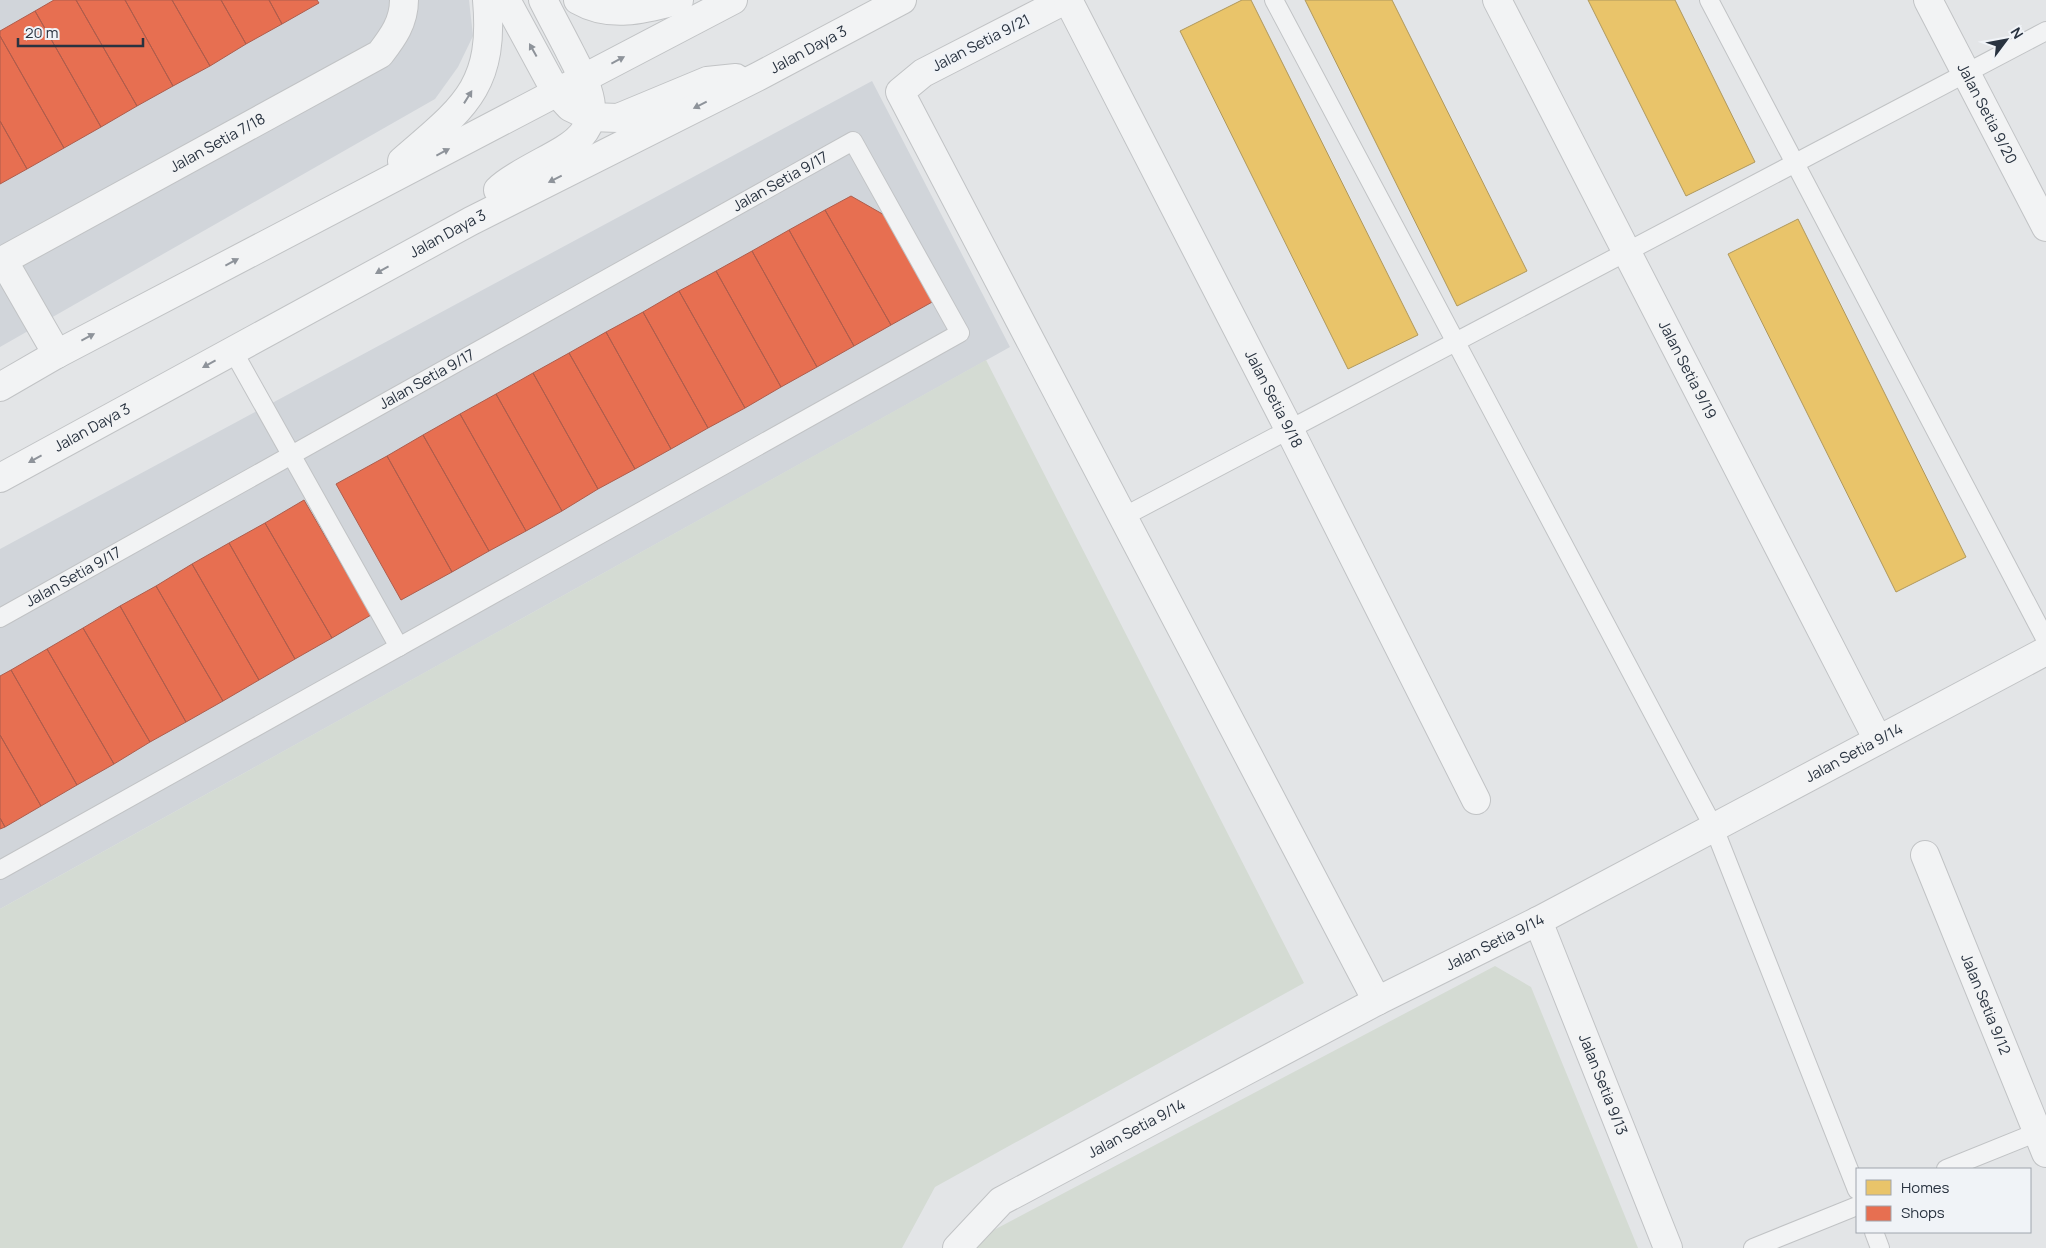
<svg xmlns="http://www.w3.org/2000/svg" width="2046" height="1248" font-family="Manrope,sans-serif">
  <rect width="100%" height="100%" fill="#e3e5e7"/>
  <path fill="#d1d5da" d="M0 0H469L473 36 458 67 435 99 0 347Z
    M872 81 1010 347 0 909V549Z"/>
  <path fill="#d4dbd3" d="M986 360 1304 983 935 1187 902 1248H0V909Z
    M1495 966 1531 987 1638 1248H976L990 1232Z"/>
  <path fill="#e9c46a" stroke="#af985d" d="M1242 0H1251L1418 335 1348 369 1180 31Z
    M1305 0H1392L1527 271 1457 306Z
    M1588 0H1675L1755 162 1686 196Z
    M1798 219 1966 557 1896 592 1728 254Z"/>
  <path fill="#e76f51" stroke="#ae5d4c" d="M54 0H76L137 106 101 127 35 11Z
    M76 0H125L173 86 137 106Z
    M125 0H172L210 66 173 86Z
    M172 0H221L246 44 210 66Z
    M221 0H269L282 24 246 44Z
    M269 0H317L319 3 282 24Z
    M35 11 101 127 64 148 0 36V31Z
    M0 36 64 148 27 169 0 121Z
    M0 121 27 169 0 184Z
    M851 196 886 216 934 301 891 325 825 210Z
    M825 210 891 325 854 346 789 230Z
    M789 230 854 346 817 367 752 251Z
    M752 251 817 367 781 387 716 271Z
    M716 271 781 387 745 408 679 291Z
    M679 291 745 408 708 428 643 312Z
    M643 312 708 428 671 449 606 332Z
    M606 332 671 449 635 469 569 353Z
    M569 353 635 469 598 489 533 373Z
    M533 373 598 489 562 511 496 394Z
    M496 394 562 511 526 531 460 414Z
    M460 414 526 531 489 551 423 435Z
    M423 435 489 551 452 572 387 456Z
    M387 456 452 572 401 600 336 484Z
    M304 500 371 615 332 638 265 523Z
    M265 523 332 638 295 659 229 543Z
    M229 543 295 659 259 680 192 564Z
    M192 564 259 680 223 701 156 586Z
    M156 586 223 701 186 722 120 606Z
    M120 606 186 722 150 742 83 628Z
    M83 628 150 742 114 764 47 649Z
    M47 649 114 764 77 785 11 670Z
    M11 670 77 785 41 806 0 735V676Z
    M0 735 41 806 5 827 0 818Z
    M0 818 5 827 0 829Z"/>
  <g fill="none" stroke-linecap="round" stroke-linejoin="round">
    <g stroke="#c1c3c5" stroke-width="20">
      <g id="service">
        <path d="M1274 0 1714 828 1857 1190"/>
        <path d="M1709 0 2046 640"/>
        <path d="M233 351 399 647"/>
        <path d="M1123 517 2046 31"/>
        <path id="s1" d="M0 618 853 141 960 333 0 870"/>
        <path d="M1946 1169 2045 1129"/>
        <path d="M1874 1232 1880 1248"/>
        <path d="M1753 1248 1857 1206"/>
      </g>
    </g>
    <g stroke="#c1c3c5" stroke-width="30">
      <g id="minor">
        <path d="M1065 0 923 73 900 92 1377 1001"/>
        <path id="s2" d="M1068 0 1289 429 1476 800"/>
        <path id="s3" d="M1497 0 1878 740"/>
        <path id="s4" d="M1928 0 2046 227"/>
        <path d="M3 260 57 354"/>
        <path id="s5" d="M0 262 380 54C393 37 404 22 404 0"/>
        <path id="s6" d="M1925 855 2046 1153"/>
        <path id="s7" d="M1538 921 1668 1248"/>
        <path id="s8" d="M957 1248 1001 1201 1377 1001 1538 921 2046 651"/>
      </g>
    </g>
    <g stroke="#c1c3c5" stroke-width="30">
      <g id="tertiary">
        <path d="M506 0 556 92 570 107 591 117 618 118 707 81 736 78"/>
        <path d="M578 0C611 19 645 9 679 0"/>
        <path d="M402 161C463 108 495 88 487 0"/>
        <path d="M498 190C509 178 547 160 563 150 608 124 590 91 571 54 562 36 552 18 543 0"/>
        <path d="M0 387 57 354 733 0"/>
        <path id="s9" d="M0 478 471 221 759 76 902 0"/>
      </g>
    </g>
    <use href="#service" stroke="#f2f3f4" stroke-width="18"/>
    <use href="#minor" stroke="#f2f3f4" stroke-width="28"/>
    <use href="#tertiary" stroke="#f2f3f4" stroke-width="28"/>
  </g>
  <defs><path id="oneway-solid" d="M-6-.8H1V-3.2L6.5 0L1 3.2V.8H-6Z" transform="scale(1.25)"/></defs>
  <g fill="#8e939a">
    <use href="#oneway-solid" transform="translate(533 50) rotate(-119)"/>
    <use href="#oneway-solid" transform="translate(618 60) rotate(-28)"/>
    <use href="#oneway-solid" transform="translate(468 97) rotate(-58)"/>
    <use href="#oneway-solid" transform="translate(700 105) rotate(153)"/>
    <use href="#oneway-solid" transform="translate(443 152) rotate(-28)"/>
    <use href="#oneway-solid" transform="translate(555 179) rotate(153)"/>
    <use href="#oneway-solid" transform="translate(232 262) rotate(-28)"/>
    <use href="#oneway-solid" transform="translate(382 270) rotate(151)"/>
    <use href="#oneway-solid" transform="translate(88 337) rotate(-28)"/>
    <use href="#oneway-solid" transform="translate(209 364) rotate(151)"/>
    <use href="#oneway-solid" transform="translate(35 459) rotate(151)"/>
  </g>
  <g text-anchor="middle" stroke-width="5" stroke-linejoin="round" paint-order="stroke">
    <g font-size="15" fill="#293340" stroke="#f0f3f7">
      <text transform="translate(981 43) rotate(-27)" y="5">Jalan Setia 9/21</text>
      <text dy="5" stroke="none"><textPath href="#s9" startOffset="915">Jalan Daya 3</textPath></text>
      <text dy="5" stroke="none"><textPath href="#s4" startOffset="128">Jalan Setia 9/20</textPath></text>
      <text dy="5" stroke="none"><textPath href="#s5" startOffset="248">Jalan Setia 7/18</textPath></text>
      <text dy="5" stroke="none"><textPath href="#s1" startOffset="894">Jalan Setia 9/17</textPath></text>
      <text dy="5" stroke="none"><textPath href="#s9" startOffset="510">Jalan Daya 3</textPath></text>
      <text dy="5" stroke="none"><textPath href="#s3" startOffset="416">Jalan Setia 9/19</textPath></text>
      <text dy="5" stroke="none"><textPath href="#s1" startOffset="489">Jalan Setia 9/17</textPath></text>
      <text dy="5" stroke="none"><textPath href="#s2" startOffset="449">Jalan Setia 9/18</textPath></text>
      <text dy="5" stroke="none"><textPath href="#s9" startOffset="105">Jalan Daya 3</textPath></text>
      <text dy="5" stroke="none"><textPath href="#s1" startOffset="84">Jalan Setia 9/17</textPath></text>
      <text dy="5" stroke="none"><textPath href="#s8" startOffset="1028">Jalan Setia 9/14</textPath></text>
      <text dy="5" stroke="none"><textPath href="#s8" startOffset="622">Jalan Setia 9/14</textPath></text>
      <text dy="5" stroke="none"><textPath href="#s6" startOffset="161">Jalan Setia 9/12</textPath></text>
      <text dy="5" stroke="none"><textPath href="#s7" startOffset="176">Jalan Setia 9/13</textPath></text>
      <text dy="5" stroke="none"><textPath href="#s8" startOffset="218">Jalan Setia 9/14</textPath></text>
    </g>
  </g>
  <rect x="1856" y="1168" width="175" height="65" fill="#f0f3f7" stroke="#a0a6ae"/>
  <rect x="1866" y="1180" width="25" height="15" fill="#e9c46a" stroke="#a0a6ae"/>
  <text x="1901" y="1193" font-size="15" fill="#293340">Homes</text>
  <rect x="1866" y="1206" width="25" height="15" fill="#e76f51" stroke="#a0a6ae"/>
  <text x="1901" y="1218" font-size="15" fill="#293340">Shops</text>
  <g transform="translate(2006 40) rotate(58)" stroke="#f0f3f7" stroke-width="4" paint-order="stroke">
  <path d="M0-4L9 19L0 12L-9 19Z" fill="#293340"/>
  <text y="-8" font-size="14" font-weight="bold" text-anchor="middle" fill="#293340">N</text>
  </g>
  <path d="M18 38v8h125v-8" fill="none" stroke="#293340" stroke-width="2.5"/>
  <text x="25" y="38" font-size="15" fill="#293340" stroke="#f0f3f7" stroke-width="4" paint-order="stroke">20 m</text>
</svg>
